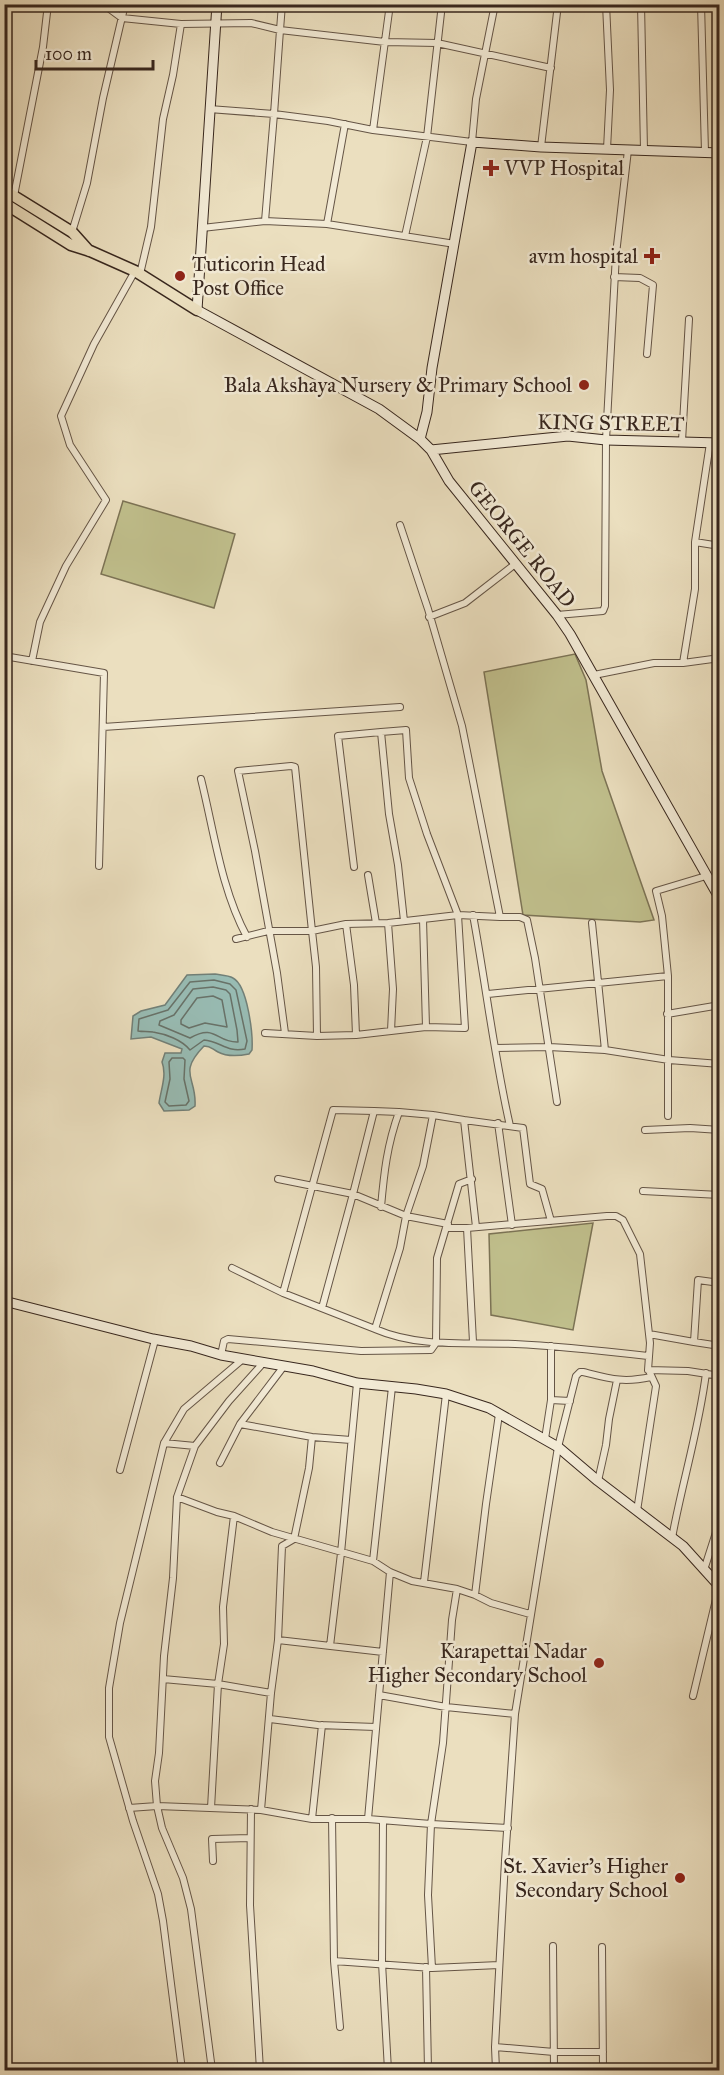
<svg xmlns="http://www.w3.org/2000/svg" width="724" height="2075" font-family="'IM FELL Great Primer',serif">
  <rect width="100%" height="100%" fill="#ebdfbf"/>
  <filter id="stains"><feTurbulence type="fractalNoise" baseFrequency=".00333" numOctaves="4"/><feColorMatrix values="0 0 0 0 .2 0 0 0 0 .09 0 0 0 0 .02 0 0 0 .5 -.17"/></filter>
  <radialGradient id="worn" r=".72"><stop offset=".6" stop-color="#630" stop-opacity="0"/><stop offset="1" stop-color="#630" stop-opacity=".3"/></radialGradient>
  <path fill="#c0bf8c" stroke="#7c7355" stroke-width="1.5" d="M123 501 235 534 214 608 101 574Z
    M575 654 586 680 602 771 654 920 640 922 523 915 484 672Z
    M593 1223 573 1330 491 1315 489 1234Z"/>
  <path fill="#98bcb4" stroke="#728078" stroke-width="1.5" d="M215 974C220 975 228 975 233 978 248 986 253 1035 252 1050L249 1054C239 1056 227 1057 218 1052 212 1049 211 1046 204 1046 177 1074 197 1077 195 1106L189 1110 164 1111 159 1103C161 1089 167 1075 162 1062L165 1053H181L182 1049 151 1037 131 1039 133 1016 141 1011 165 1005 187 975Z"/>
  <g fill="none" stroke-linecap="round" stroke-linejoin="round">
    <path stroke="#687269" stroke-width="1.5" d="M214 980 230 984 236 990 247 1041 245 1049C227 1053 220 1041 204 1040L190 1050C182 1040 166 1034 153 1032 148 1031 143 1032 138 1031L139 1019 168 1010 190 982Z
      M213 987 226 990 230 994 237 1030 238 1042C216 1043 216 1023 190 1038L159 1025 160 1021 174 1015 193 989Z
      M213 996 222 1000 227 1027 205 1023 189 1028 181 1024V1020L197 998Z
      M172 1058H183L185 1060 184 1079 189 1101 186 1105 169 1106 165 1102 170 1079 169 1062Z"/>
    <g stroke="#655546" stroke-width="8">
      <path id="street" d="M91 4 107 7 122 18 181 24 251 23 280 30 274 114 328 121 373 130 390 4
        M282 4 280 30 385 42 437 43 551 68
        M606 4 610 90 607 149
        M641 4 644 150
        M701 4 705 152
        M209 109 274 114 265 221 327 224 345 124
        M373 130 472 142 476 99 495 4
        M541 147 558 4
        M14 196 43 47 48 4
        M327 224 455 244
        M202 228 265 221
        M72 232 87 183 103 98 125 4
        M405 236 427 137 442 4
        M140 274 151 227 163 119 173 75 181 24
        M614 277 640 278 653 285 647 354
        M682 441 689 319
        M710 443 695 542 720 546
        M557 615 603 611 605 606 606 440 616 254 628 150
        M429 617 465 603 514 565
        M4 656 104 673 99 866
        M32 661 40 622 66 566 106 500 70 445 61 416 94 344 135 271
        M683 663 695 589V542
        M594 675 654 663H683L720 658
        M103 727 400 707
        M201 779C214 831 221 889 247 937
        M354 867 338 736 381 732 389 814 398 865 404 921
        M368 875 376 923
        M473 915C486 985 494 1056 510 1126
        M500 917H520L527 920 535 958 557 1102
        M423 919 426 1027
        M388 923 393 989 391 1031
        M592 923 605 1050
        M346 924 354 985 356 1035
        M236 939 268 931H312L316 967 317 1036
        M488 994 668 976
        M667 1014 720 1005
        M265 1033 317 1036 356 1035 426 1027 465 1028 458 915 427 834 409 778 406 730 381 732
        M285 1033 277 973 255 851 238 771 291 766 295 767 312 931 346 924 388 923 458 915 500 917 462 726 428 609 400 525
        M495 1048 549 1047 605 1050 669 1060 720 1064
        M433 1115 423 1166 406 1216 448 1224
        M668 1116V976L662 916 656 891 706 876
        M464 1120 523 1128 530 1184 542 1189 551 1221
        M498 1123 512 1225
        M645 1130 690 1128 720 1130
        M278 1179 353 1194 374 1111 399 1112
        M643 1191 720 1195
        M381 1207C384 1173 387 1145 399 1112L433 1115 464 1120 476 1227
        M447 1228H467L473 1342
        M467 1228 607 1216H616L623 1220 640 1254 650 1343 648 1370 688 1371 720 1376
        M232 1268 283 1293 375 1329
        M720 1283 698 1280 694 1342 720 1346
        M283 1293 333 1110 374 1111
        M322 1308 353 1194 406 1216 400 1248 375 1329C419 1348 468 1342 515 1344 560 1346 604 1351 648 1356
        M649 1334 694 1342
        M221 1355 224 1341 228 1339 361 1351 431 1350 436 1343 437 1258 459 1184 472 1179
        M551 1400 570 1401
        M240 1424 312 1437 351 1440
        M545 1439 551 1400V1346
        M164 1443 195 1446
        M220 1463 240 1424 284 1366
        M120 1470 155 1340
        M598 1481 606 1445 609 1419 617 1380
        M177 1497 217 1512 234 1516 272 1532 373 1561 390 1572 412 1581 457 1589 475 1595 491 1603 530 1614
        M637 1511 656 1386 650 1373
        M672 1538C682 1483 699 1429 706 1373
        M373 1561 392 1387
        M704 1570 720 1520
        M424 1582 446 1394
        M457 1589 452 1620 443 1743 431 1824 508 1828
        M475 1595 486 1504 499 1414
        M278 1640 383 1652
        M330 1646 341 1553 357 1383
        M163 1679 218 1684 271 1693 278 1640 282 1546 294 1539 309 1468 312 1437
        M379 1695 446 1707 515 1714
        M693 1696 719 1587
        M270 1719 318 1725 376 1727
        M129 1808 157 1806 261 1810 312 1819H368L431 1824 428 1895 432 1968
        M211 1808 218 1684 224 1644 223 1607 234 1516
        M251 1809 250 1905 260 2070
        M261 1810 271 1693
        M332 1818 334 1961 432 1968 499 1965
        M312 1819 322 1725
        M368 1819 390 1572
        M383 1821 382 1963 388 2070
        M213 1861 212 1839 250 1838
        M553 1946 554 2070
        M602 1947 603 2070
        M334 1961 340 2027
        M426 1967 428 2070
        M495 2047 496 2070
        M603 2052H554L495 2047 505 1861 515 1714 558 1447 576 1376 580 1372H583C611 1379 623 1383 651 1377
        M182 2070 163 1921 158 1894 133 1821 109 1737V1688L120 1623 164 1443 184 1409 243 1359
        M212 2070 191 1909 183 1878 162 1828 157 1806 155 1781 159 1753 164 1656 173 1578 177 1497 195 1446 229 1401 264 1362"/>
    </g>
    <g stroke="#38271e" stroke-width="11">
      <path id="secondary" d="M217 4 197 310 379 409 420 439 431 450 449 481 557 615 570 634 720 899
        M420 439 427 412 432 368 472 142 541 147 720 153
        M431 450 568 436 606 440 720 443
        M4 1301 153 1339 191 1346 221 1355 313 1371 357 1383 416 1389 446 1394 489 1408 558 1447 598 1481 683 1546 720 1587"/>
    </g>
    <g stroke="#38271e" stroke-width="13">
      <path id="primary" d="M4 190 72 232 89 251
        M4 203 71 245 90 251 135 271 197 310"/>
    </g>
    <use href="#street" stroke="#f2ead5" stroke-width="6"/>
    <use href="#secondary" stroke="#f2ead5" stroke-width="9"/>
    <use href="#primary" stroke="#ebdfbf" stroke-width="10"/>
  </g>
  <g fill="#8f2418" stroke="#f2ead5" stroke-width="2">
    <path d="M488 159h6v6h6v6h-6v6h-6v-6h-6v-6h6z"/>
    <path d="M649 247h6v6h6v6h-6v6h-6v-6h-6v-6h6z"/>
    <circle cx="180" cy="276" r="6"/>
    <circle cx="584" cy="385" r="6"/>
    <circle cx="599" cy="1663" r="6"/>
    <circle cx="680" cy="1878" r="6"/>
  </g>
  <g text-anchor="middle" stroke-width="5" stroke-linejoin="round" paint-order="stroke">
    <g font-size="21" fill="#38271e" stroke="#f2ead5" text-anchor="end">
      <text x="504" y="175" text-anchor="start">VVP Hospital</text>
      <text x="638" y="263">avm hospital</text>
      <text x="192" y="271" text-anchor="start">Tuticorin Head<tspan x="192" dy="24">Post Office</tspan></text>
      <text x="572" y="392">Bala Akshaya Nursery &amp; Primary School</text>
      <text x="587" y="1658">Karapettai Nadar<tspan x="587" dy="24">Higher Secondary School</tspan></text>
      <text x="668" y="1873">St. Xavier's Higher<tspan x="668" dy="24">Secondary School</tspan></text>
    </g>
    <g font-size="21" fill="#38271e" stroke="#f2ead5">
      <text transform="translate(611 423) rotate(1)" y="7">KING STREET</text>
      <text transform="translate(522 544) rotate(51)" y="7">GEORGE ROAD</text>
    </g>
  </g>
  <rect width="724" height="2075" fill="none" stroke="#ebdfbf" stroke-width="24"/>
  <rect x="6" y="6" width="712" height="2063" fill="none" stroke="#38271e" stroke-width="3"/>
  <rect x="12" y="12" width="700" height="2051" fill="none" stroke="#38271e" stroke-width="1.5"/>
  <path d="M36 60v9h117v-9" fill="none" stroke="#38271e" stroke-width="3"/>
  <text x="45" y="60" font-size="18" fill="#38271e" stroke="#f2ead5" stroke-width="4.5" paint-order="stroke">100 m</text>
  <rect width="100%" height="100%" filter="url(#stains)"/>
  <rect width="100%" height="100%" fill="url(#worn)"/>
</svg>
